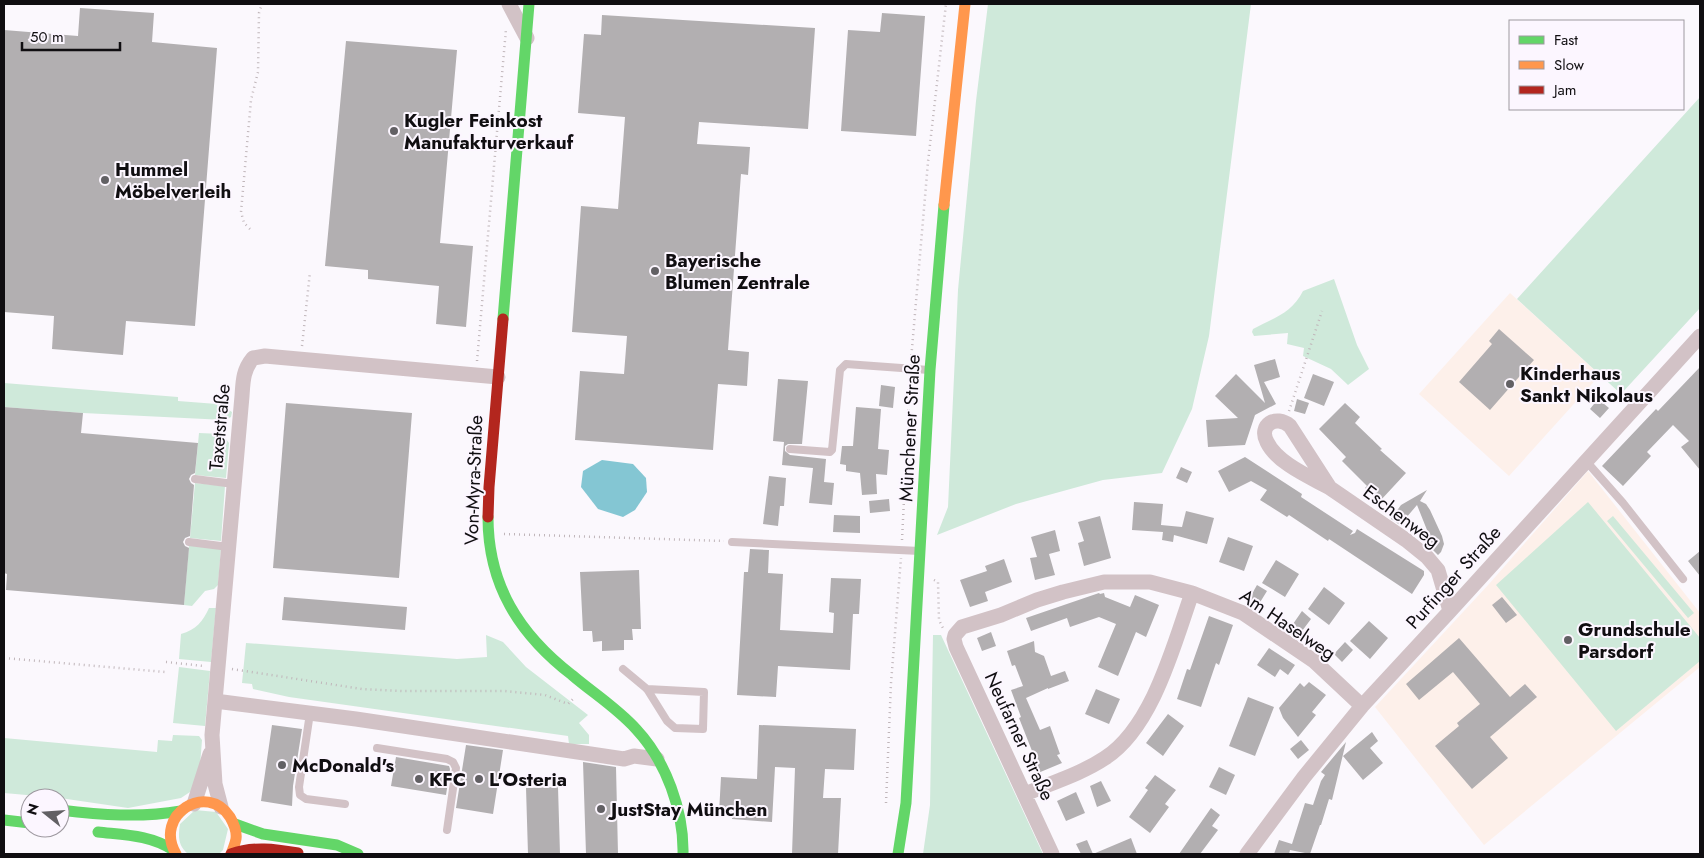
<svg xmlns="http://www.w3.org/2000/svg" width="1704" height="858" font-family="Jost,sans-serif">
  <rect width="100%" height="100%" fill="#fbf8fd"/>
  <path fill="#fdf0ea" d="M1510 293 1600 375 1509 476 1419 394Z
    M1588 471 1700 613V667L1484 845 1375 707 1489 584Z"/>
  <path fill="#cfe9da" d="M988 4H1251L1209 336 1192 409 1162 473 1103 480 1016 504 937 535 948 507 958 290 976 101Z
    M1700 97V308L1621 394 1517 299Z
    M1334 279 1357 345 1369 369 1348 385 1331 369 1303 356 1304 348 1287 344 1288 333 1254 336 1252 332 1253 329C1274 318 1292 313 1303 291Z
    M4 383 178 397V401L217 404 218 408 227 409 232 412 231 417 225 420 83 413 4 407Z
    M199 433 222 434 229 443 226 478 195 475Z
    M195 483 225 486 221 541 190 538Z
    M1588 502 1700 638V661L1616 731 1496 585Z
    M1613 516 1694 613 1688 618 1607 521Z
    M189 545 221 548 218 585 214 589 205 591 192 606 184 605Z
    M209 608H216L211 662 179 659 181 634C196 630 203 621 209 608Z
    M486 635 503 642 526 667 588 715 579 723 589 735V744H569L568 736 289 697 253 689 252 684 242 683 246 643 457 659 487 657Z
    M933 635H941L1043 854H923L930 805Z
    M179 667 210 671 205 726 173 723Z
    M173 735 199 736 202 740 200 766 193 790 181 798 128 808 60 798 4 793V738L157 752 158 740 172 741Z
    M195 810 216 812 228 829 223 850 219 854H188C178 846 178 836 180 824Z"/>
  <path fill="#84c6d3" d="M602 460 633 464 646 478 647 492 635 510 623 517 598 509 581 487 583 471Z"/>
  <path fill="#b2afb1" d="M80 8 154 13 152 42 217 48 195 326 126 321 123 355 52 349 54 316 4 312V30L78 36Z
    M882 13 925 16 916 136 841 131 848 30 880 32Z
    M602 15 815 28 808 129 699 122 697 144 750 147 748 175 741 174 728 350 749 352 747 386 718 384 713 450 575 440 580 371 624 374 627 336 572 332 581 206 618 209 625 117 578 113 584 34 601 35Z
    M346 41 457 50 440 243 473 246 466 327 436 324 439 286 368 279V270L325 266Z
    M1499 329 1534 360 1490 410 1459 382 1492 344 1489 341Z
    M1275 359 1280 377 1264 382 1276 404 1255 415 1245 445 1208 447 1206 420 1238 418 1215 396 1236 374 1265 403 1254 365Z
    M1700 367V470L1681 447 1689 441 1673 425 1647 452 1651 456 1623 486 1602 466 1656 409 1658 411Z
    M1313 374 1334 382 1324 406 1304 398Z
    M778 379 808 381 802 444H788L785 446V451L790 455 826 459 824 482 834 483 832 505 809 503 813 468 782 465 784 442 773 441Z
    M881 385 895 387 893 408 879 406Z
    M1297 399 1309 403 1305 414 1294 411Z
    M1598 399 1609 408 1600 418 1590 409Z
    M286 403 412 413 399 578 273 568Z
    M1345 403 1360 417 1355 423 1382 449 1380 450 1406 473 1380 501 1365 488 1367 486 1342 461 1346 457 1319 429Z
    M4 407 83 413 81 433 198 443 195 473 191 475 189 479 191 483 194 485 190 536 185 538 183 542 185 546 189 548 184 605 6 590 7 574 4 573Z
    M856 407 881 409 878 449 889 450 887 475 876 474 877 494 862 495 860 473 846 471V465L840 464 842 446H853Z
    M1245 457 1302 494 1301 497 1353 531 1350 535 1355 533 1357 529 1424 571V575L1412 594 1329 539 1328 541 1289 515 1287 517 1260 500 1267 490 1251 481 1229 492 1218 471Z
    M1181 467 1192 472 1187 483 1176 478Z
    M769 476 786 478 784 506H780L778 526 763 524Z
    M1427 490 1420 501 1426 504 1430 510 1442 536 1444 544 1441 552 1438 555 1431 548 1432 546 1431 540 1417 505 1400 525 1391 519 1401 505Z
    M889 499 890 511 870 513 869 501Z
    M1134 502 1163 504 1161 525 1182 527 1186 511 1214 518 1207 544 1174 535 1173 542 1162 540 1163 532 1132 530Z
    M834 515 860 516V533L833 532Z
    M1100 516 1111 558 1084 566 1078 543 1084 541 1078 522Z
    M1055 530 1060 551 1049 554 1055 575 1035 580 1030 558 1037 557 1031 537Z
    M1228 537 1253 546 1244 571 1219 562Z
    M750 549 769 550 768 573 783 574 780 630 833 633 834 613 829 612 831 578 861 579 859 614H853L850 670 778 666 776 697 737 695 744 572H748Z
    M1700 551V576L1688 561Z
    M1004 559 1012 582 985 592 988 601 970 607 960 580 987 571 985 566Z
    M1276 560 1299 574 1285 597 1262 583Z
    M639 570 641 629H632L633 640H624V650L602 651V641L593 642 592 631H583L580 572Z
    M1257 585 1267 591 1259 604 1249 599Z
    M1324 587 1345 603 1329 625 1308 609Z
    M1099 593 1100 594 1104 593 1105 597 1130 607 1135 595 1159 605 1146 637 1136 632 1118 676 1098 667 1116 624 1099 617 1070 627 1067 618 1031 631 1026 618Z
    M284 597 407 607 405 630 282 620Z
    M1502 597 1517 615 1506 623 1492 605Z
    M1302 611 1311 619 1302 631 1293 624Z
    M1209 616 1233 625 1219 665 1216 663 1201 707 1177 699 1187 669 1190 670Z
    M1369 621 1388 638 1370 659 1350 641Z
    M991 632 996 646 982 651 977 638Z
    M1459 638 1510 697 1525 684 1537 697 1490 737 1508 758 1472 789 1435 746 1459 726 1457 723 1480 704 1453 672 1419 700 1406 684Z
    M1034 641 1035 652 1044 656 1051 676 1065 671 1069 681 1048 689V688L1026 698 1040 730 1050 726 1060 754 1057 755 1062 763 1038 773 1034 762 1036 761 1019 718 1021 717 1011 690 1023 686 1015 665 1012 666 1007 651Z
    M1345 642 1353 650 1342 662 1334 654Z
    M1269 648 1295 665 1288 675 1280 669 1275 677 1257 665Z
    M1309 682 1326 695 1312 712 1316 715 1298 737 1283 718 1279 708 1300 683 1304 687Z
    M1096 689 1120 699 1109 724 1085 714Z
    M1248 697 1274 707 1255 756 1229 746Z
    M1168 714 1184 726 1163 756 1146 743Z
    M272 725 302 729 293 786 292 806 261 801Z
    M759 725 856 729 854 770 825 769 823 798H841L838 854H792L795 768 775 767 772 822 732 819V814L719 813 721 777 757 779Z
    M1372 732 1378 741 1370 748 1383 763 1363 780 1343 756Z
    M1301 740 1309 750 1298 759 1290 749Z
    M1346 742 1332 800 1329 799 1321 825H1320L1310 854 1290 850 1289 854H1274L1279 840 1292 844 1305 803 1313 805 1321 781 1325 775 1321 772Z
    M466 745 503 750 493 814 456 808Z
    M396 757 449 766 450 769 446 795 391 786Z
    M583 762 616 767 618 854H586Z
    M1219 767 1235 775 1226 795 1209 787Z
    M1155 775 1176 790 1165 804 1169 807 1150 833 1129 817 1148 790 1145 788Z
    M1101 781 1111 801 1097 807 1090 786Z
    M558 787 560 854H528L526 788Z
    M1076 792 1085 813 1066 821 1057 801Z
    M1211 808 1220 815 1212 826 1218 830 1200 854H1179Z
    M1131 838 1137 854H1093Z
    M1087 840 1093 854H1081L1076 844Z"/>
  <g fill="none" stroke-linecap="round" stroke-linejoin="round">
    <path stroke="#c0b6ba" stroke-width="2.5" stroke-dasharray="1 4" stroke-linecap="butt" d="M250 229 244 223 241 212 251 100 258 72 259 13 262 4
      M302 346 310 272
      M911 360 928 162 946 4
      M477 361 506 29
      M1289 411 1322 311
      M504 534 724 541
      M902 540 910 378
      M934 580 938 582 939 620 943 628
      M4 658 165 672
      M166 662 204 666
      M232 669 362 689 402 691H505L545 695 568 704 575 697
      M886 803 891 683 901 558"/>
    <path stroke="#d2c2c6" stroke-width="8" d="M790 449 830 452 832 450 840 370 846 364 929 370
      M1586 461 1623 503 1683 579
      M195 479 234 484
      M189 542 229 547
      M732 542 920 551
      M623 669 647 689 667 721 675 728 703 729 704 692 647 689
      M310 713 299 787 300 795 306 799 345 804
      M377 748 447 759 453 762 456 768 447 830"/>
    <path stroke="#d2c2c6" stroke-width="15" d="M509 4 527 38
      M1330 488C1310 477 1277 463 1267 442 1258 425 1276 414 1290 426L1330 488 1406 540 1427 557 1438 570 1450 611
      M215 701 356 719 624 759 634 756 657 759
      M1025 794C1051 783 1081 774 1105 758 1153 727 1174 644 1192 593
      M194 804 210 754
      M221 807 215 784 212 735 242 396C243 381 243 370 253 358L265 356 498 377
      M1052 854 956 647 954 639 955 635 962 627 1001 615 1037 600 1063 592 1104 582H1150L1192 593 1243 613 1314 661 1362 706
      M1247 854 1304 777 1362 706 1450 611 1700 336"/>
    <path stroke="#63d668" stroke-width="11" d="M503 319 529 4
      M488 517C488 585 519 634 572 675 593 693 617 708 636 729 666 761 684 811 683 854
      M60 810C101 815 140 818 181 811
      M4 820 30 823
      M235 824 263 834 337 845 358 854
      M98 832C124 835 150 835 173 850
      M898 854 906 803 930 370 944 205"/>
    <path stroke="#ff974d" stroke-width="11" d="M944 205 965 4
      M176 854C153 815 207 781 230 817 234 824 237 832 236 839 235 844 233 849 231 854"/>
    <path stroke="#b3261e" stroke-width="11" d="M488 517 489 487 503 319
      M231 854C253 846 275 849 298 853"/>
  </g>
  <g fill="#626064" stroke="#fcf6ff" stroke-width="2">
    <circle cx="394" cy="131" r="5"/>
    <circle cx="105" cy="180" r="5"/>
    <circle cx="655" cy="271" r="5"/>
    <circle cx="1510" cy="384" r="5"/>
    <circle cx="1568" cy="640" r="5"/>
    <circle cx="282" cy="765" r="5"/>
    <circle cx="419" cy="779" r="5"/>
    <circle cx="479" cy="779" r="5"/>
    <circle cx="601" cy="809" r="5"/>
  </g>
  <g text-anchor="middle" stroke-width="4" stroke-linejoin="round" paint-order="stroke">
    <g font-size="19" font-weight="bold" fill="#100e11" stroke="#fcf6ff" text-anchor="start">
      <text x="404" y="127">Kugler Feinkost<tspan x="404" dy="22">Manufakturverkauf</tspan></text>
      <text x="115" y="176">Hummel<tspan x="115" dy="22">Möbelverleih</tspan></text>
      <text x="665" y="267">Bayerische<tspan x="665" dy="22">Blumen Zentrale</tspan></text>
      <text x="1520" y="380">Kinderhaus<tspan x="1520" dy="22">Sankt Nikolaus</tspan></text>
      <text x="1578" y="636">Grundschule<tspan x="1578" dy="22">Parsdorf</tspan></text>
      <text x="292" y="772">McDonald's</text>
      <text x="429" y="786">KFC</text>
      <text x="489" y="786">L'Osteria</text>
      <text x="611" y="816">JustStay München</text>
    </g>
    <g font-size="19" fill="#100e11" stroke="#fcf6ff">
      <text transform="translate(219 427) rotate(-85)" y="7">Taxetstraße</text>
      <text transform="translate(909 428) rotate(-87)" y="7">Münchener Straße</text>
      <text transform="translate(473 480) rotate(-88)" y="7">Von-Myra-Straße</text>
      <text transform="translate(1402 516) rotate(37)" y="7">Eschenweg</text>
      <text transform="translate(1453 577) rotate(-48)" y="7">Purfinger Straße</text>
      <text transform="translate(1288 624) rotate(34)" y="7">Am Haselweg</text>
      <text transform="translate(1020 736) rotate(65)" y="7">Neufarner Straße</text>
    </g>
  </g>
  <rect width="1704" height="858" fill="none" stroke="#100e11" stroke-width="10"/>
  <rect x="1509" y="20" width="175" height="90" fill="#fcf6ff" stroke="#9e99a0"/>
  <rect x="1519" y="36" width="25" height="8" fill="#63d668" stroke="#9e99a0"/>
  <text x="1554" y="45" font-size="15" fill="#100e11">Fast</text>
  <rect x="1519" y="61" width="25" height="8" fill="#ff974d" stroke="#9e99a0"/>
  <text x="1554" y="70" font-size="15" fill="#100e11">Slow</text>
  <rect x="1519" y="86" width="25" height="8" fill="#b3261e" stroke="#9e99a0"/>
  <text x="1554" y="95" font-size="15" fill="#100e11">Jam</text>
  <g transform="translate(45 813) rotate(287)"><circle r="24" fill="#fcf6ff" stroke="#9e99a0"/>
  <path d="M0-4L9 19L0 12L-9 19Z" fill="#626064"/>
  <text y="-8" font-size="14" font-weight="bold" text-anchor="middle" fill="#100e11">N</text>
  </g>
  <path d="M22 42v8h98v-8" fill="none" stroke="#100e11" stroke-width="2.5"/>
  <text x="30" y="42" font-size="15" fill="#100e11" stroke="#fcf6ff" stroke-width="4" paint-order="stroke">50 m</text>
</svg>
